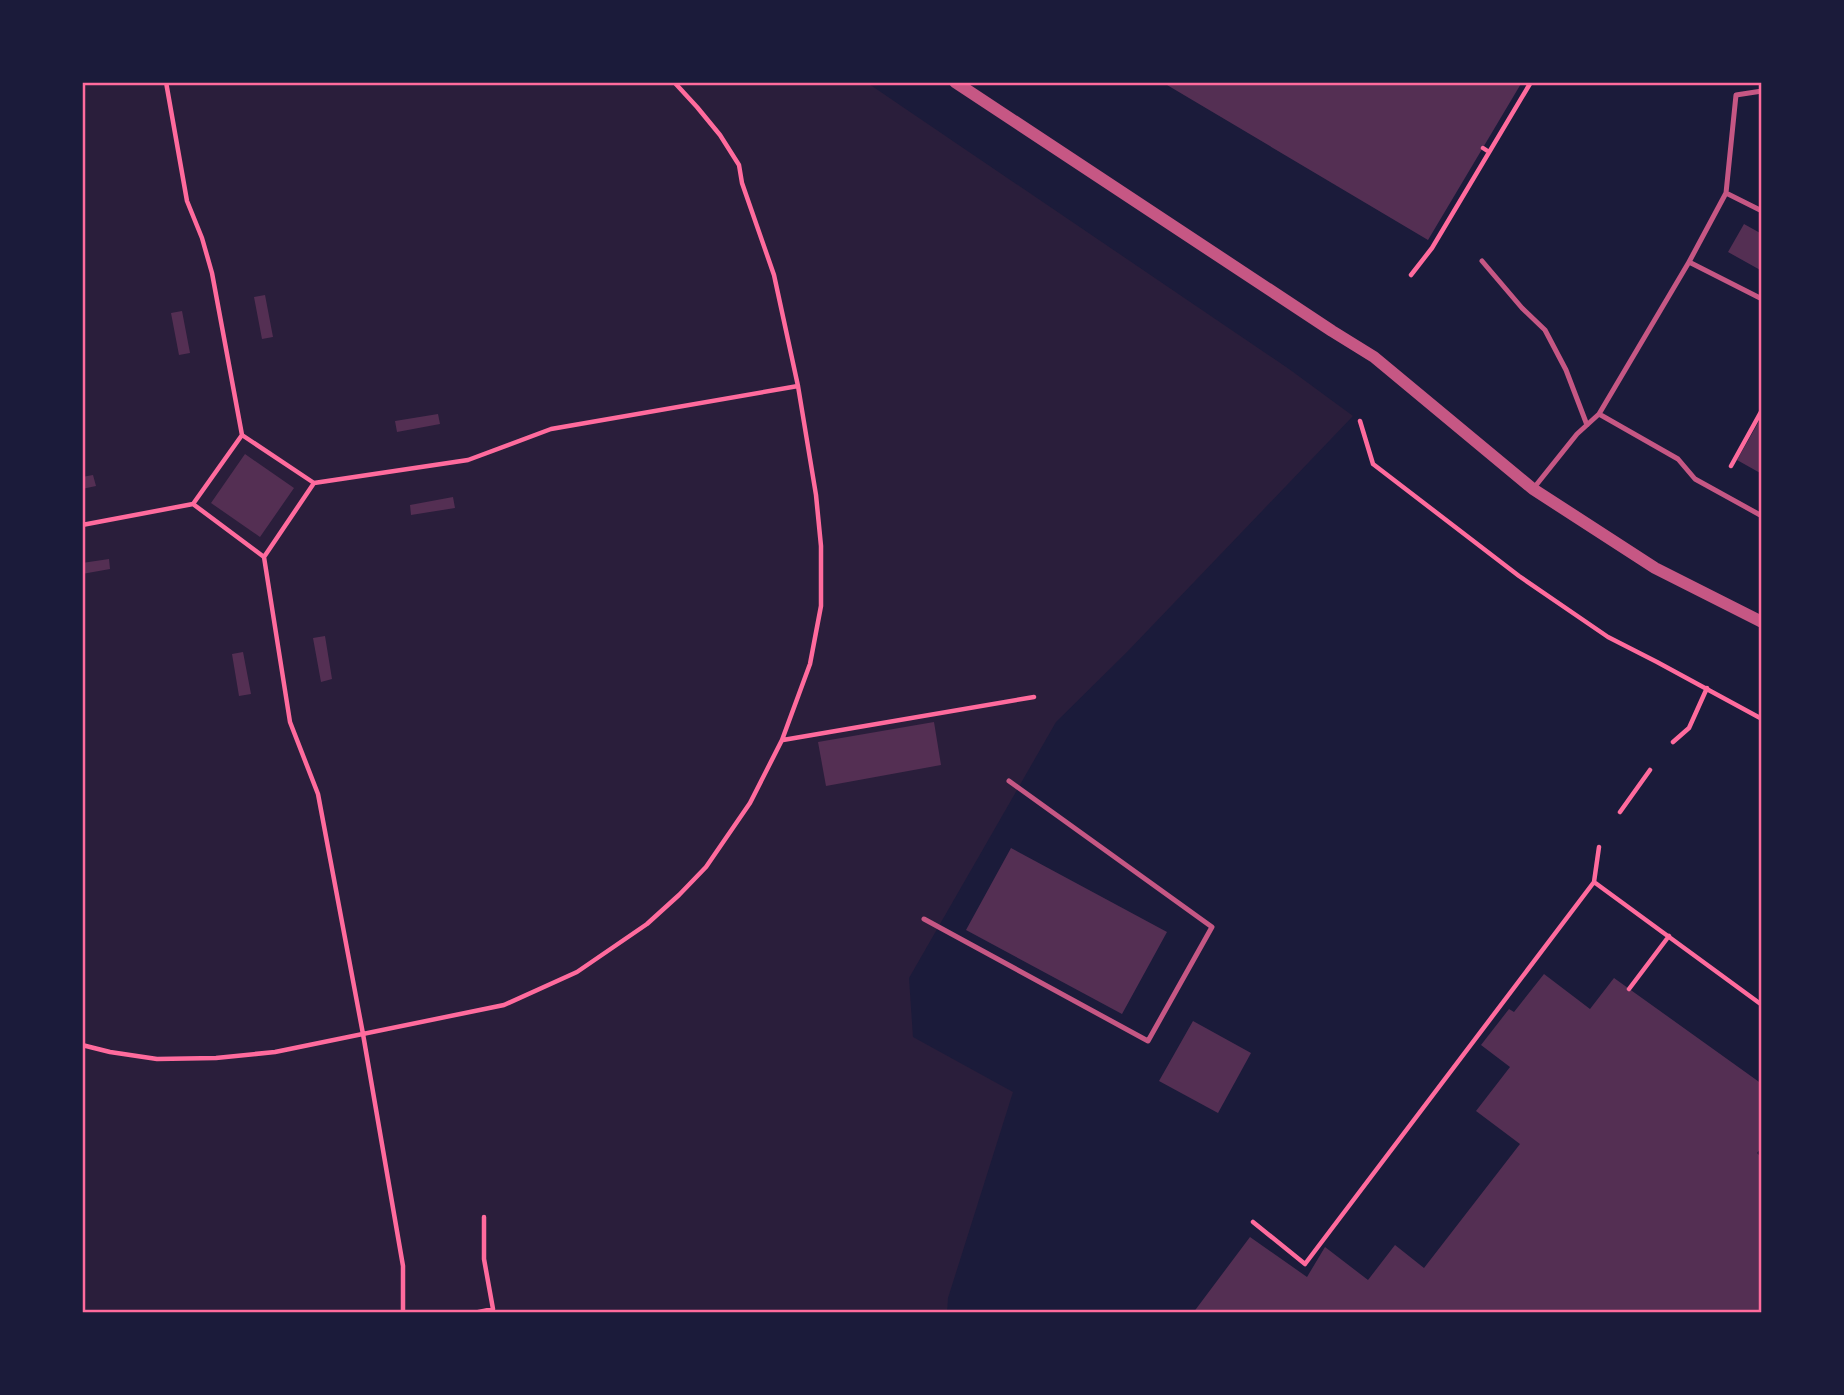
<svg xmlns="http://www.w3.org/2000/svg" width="1844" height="1395" font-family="Spectral,serif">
  <rect width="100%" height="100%" fill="#1b1b3a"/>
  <path fill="#2a1e3b" d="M82 82H866L1289 369 1353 416 1127 652 1056 722 909 978 913 1037 1013 1092 948 1298 947 1313H82Z"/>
  <path fill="#542f53" d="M1162 82H1522L1428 240Z
    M1744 224 1762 234V271L1728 252Z
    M265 295 273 337 262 339 254 297Z
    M182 311 190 353 179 355 171 313Z
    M438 414 440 424 397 432 395 421Z
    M1762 416V474L1737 460Z
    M245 454 294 488 260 537 211 503Z
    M93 475 96 486 82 489V477Z
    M453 497 455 508 411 515 410 505Z
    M109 559 110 569 82 574V563Z
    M325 636 332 679 321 682 313 638Z
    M243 652 251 694 239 696 232 654Z
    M934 722 941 765 826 786 818 742Z
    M1011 848 1167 932 1122 1014 966 930Z
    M1544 974 1590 1009 1614 978 1762 1084V1147L1757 1153 1762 1158V1313H1193L1250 1237 1307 1277 1325 1247 1368 1280 1395 1245 1424 1268 1520 1144 1476 1111 1510 1067 1481 1045 1509 1009 1514 1012Z
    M1193 1021 1251 1053 1218 1113 1159 1081Z"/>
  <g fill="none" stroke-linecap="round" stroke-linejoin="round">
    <path stroke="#ff6b9d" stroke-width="4.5" d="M1483 148 1489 152
      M1411 275 1432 248 1531 82
      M1360 421 1373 464 1519 576 1608 637 1657 662 1762 719
      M242 435 314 483
      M1731 466 1762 410
      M193 504 264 557
      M82 525 193 504 242 435 212 273 202 238 187 201 166 82
      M783 740 1034 697
      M1673 742 1689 728 1707 688
      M1620 812 1650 770
      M1599 847 1594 882 1762 1005
      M1629 989 1669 936
      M82 1045 110 1052 157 1059 216 1058 275 1052 504 1005 577 972 647 924 679 895 706 867 750 803 782 740 810 664 821 606V546L816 495 798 386 774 275 742 183 739 165 720 135 697 107 674 82
      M1253 1222 1305 1264 1594 882
      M403 1313V1266L363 1034 318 794 290 722 264 557 314 483 468 460 551 429 798 386
      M474 1313 493 1309 484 1259V1217"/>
    <path stroke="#c65784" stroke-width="5" d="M1726 193 1736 95 1762 91
      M1482 261 1522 308 1545 330 1566 370 1587 425
      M1689 262 1726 193 1762 211
      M1599 414 1678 459 1695 479 1762 516
      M1533 489 1577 434 1599 414 1689 262 1762 299
      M924 919 1148 1041 1212 927 1009 781"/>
    <path stroke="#c65784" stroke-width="12" d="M955 82 1332 331 1374 357 1533 489 1655 568 1762 622"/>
  </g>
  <rect width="1844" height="1395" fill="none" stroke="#1b1b3a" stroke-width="168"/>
  <rect x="84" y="84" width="1676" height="1227" fill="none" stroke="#ff6b9d" stroke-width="2.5"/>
</svg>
